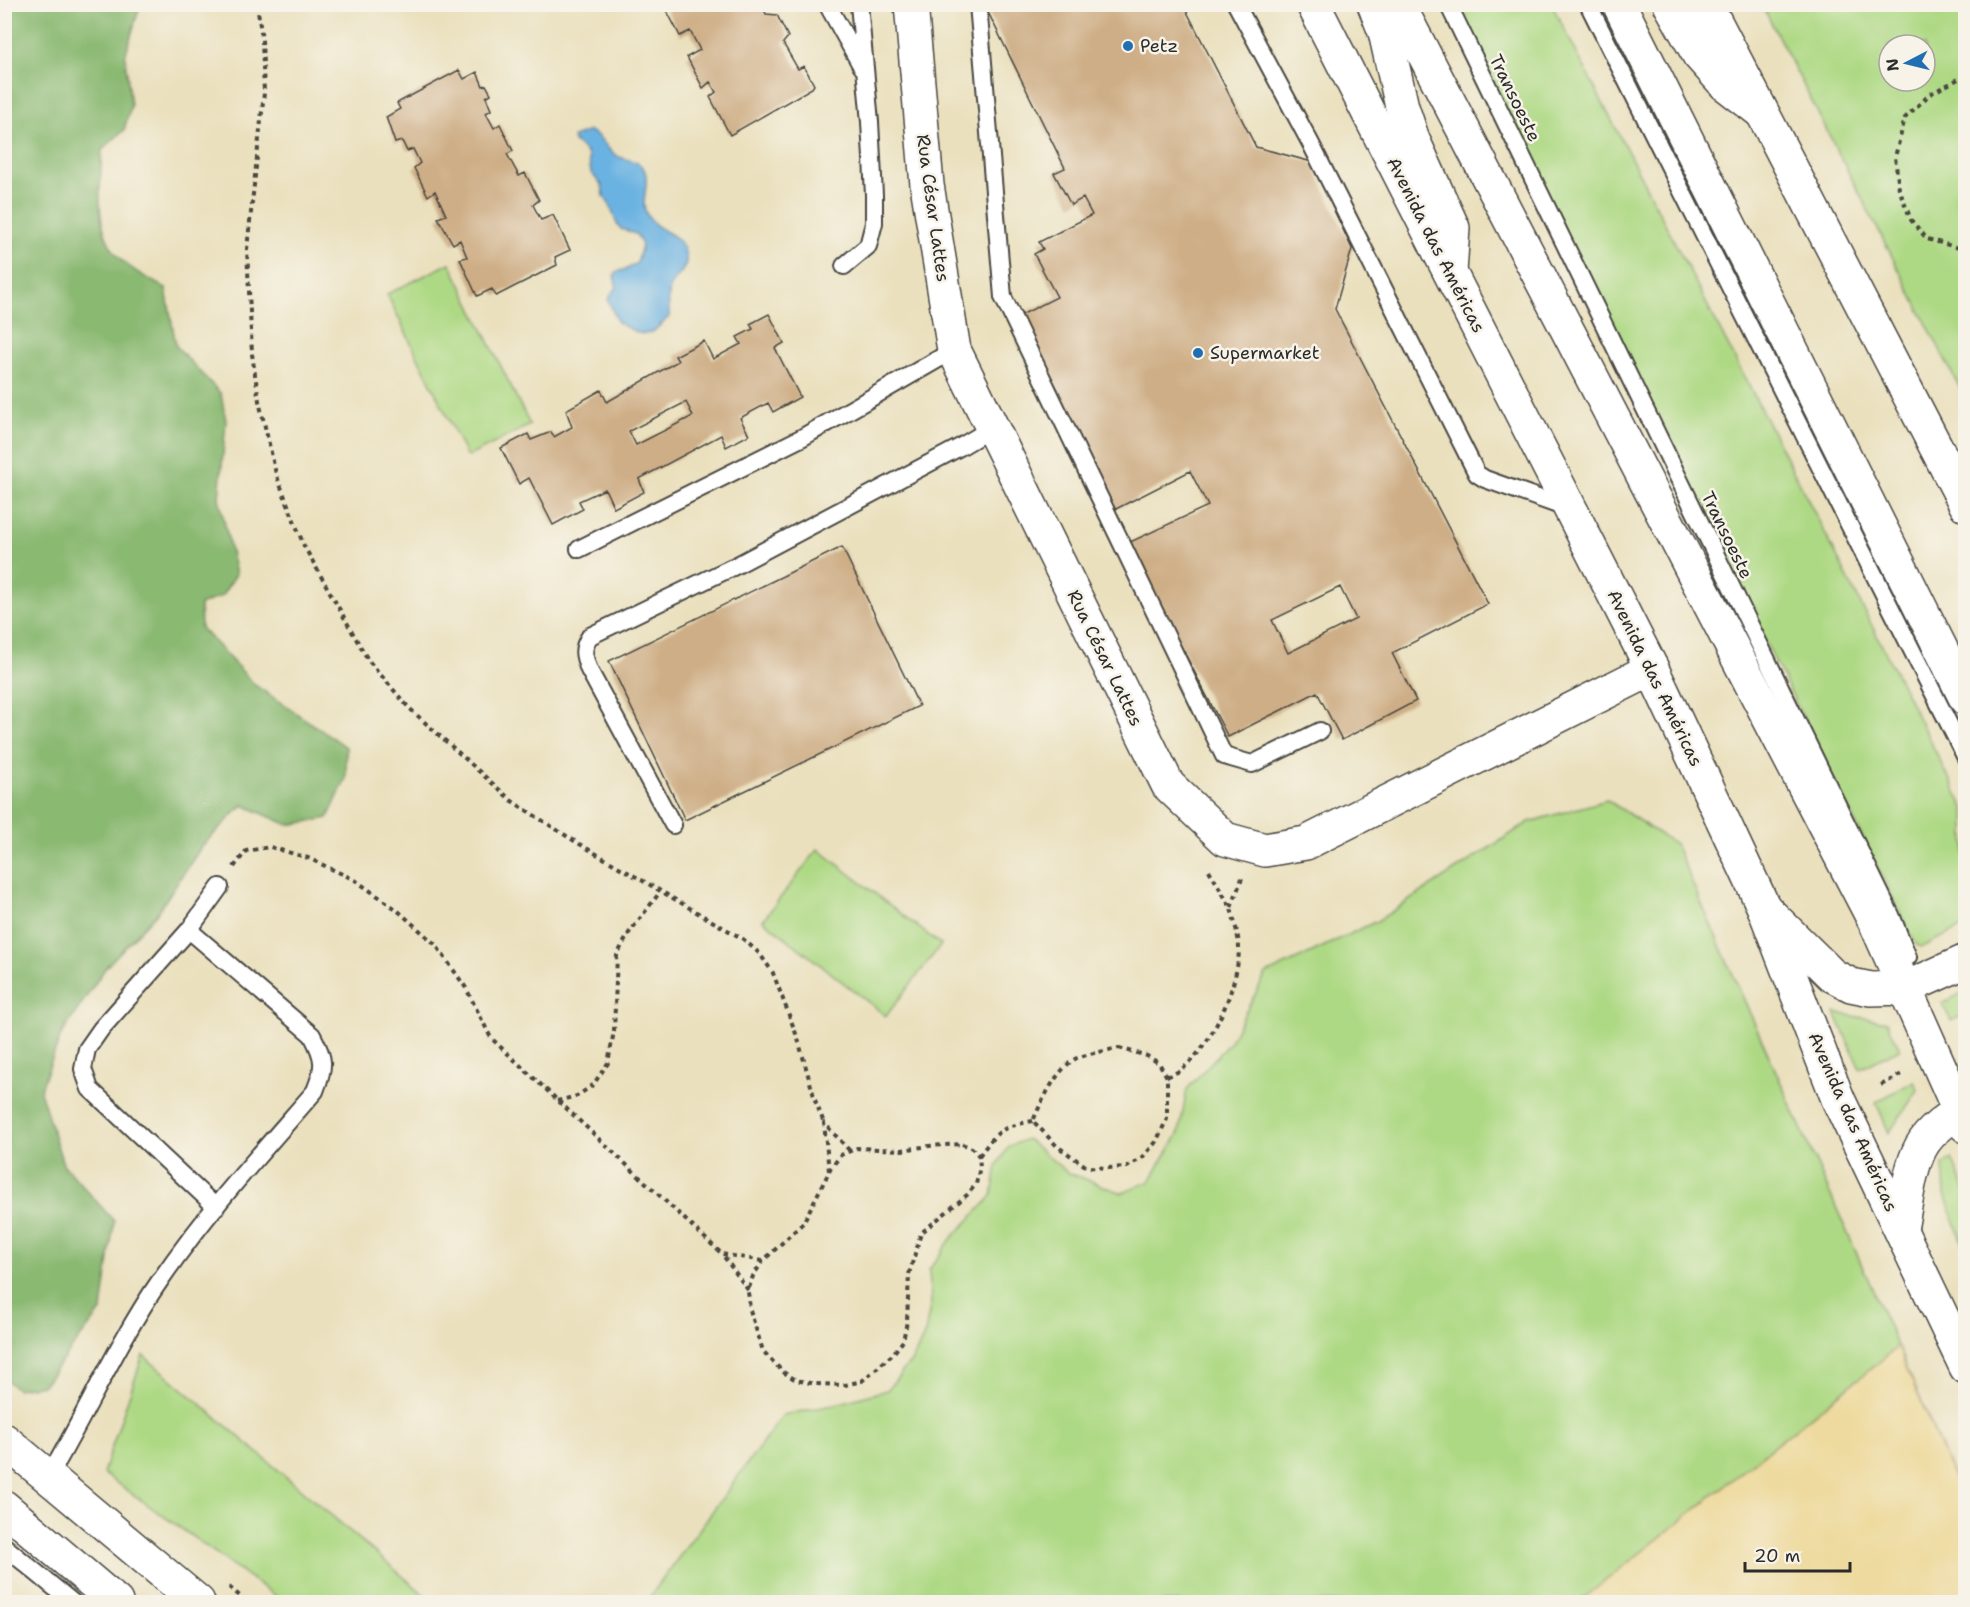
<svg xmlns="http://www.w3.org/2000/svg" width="1970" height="1607" font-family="'Shantell Sans',sans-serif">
  <rect width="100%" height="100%" fill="#f7f3e8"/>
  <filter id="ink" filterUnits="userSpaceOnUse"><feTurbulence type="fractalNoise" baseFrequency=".0167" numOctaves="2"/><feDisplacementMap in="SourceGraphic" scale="12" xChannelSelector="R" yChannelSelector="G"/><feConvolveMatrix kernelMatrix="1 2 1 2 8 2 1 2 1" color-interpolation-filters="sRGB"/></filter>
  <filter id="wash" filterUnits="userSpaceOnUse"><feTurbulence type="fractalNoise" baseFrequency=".008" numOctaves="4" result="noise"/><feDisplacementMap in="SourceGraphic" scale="24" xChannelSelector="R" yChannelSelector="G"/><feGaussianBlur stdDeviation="1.35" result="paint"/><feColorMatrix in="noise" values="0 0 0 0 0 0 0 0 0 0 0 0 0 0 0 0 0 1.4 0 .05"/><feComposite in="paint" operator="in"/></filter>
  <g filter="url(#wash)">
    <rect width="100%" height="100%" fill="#eae0bd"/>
    <path fill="#aed984" stroke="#6c8258" stroke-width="1.5" fill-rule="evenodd" d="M1449 5H1552L1825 533 1965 810V926L1922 947 1916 945Z
      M1762 5H1965V398ZM1889 45H1925V81H1889Z
      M450 263 530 425 467 457 387 294Z
      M1607 800 1675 844 1898 1347 1579 1602H646L783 1415 833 1405 887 1390 913 1359 925 1333 931 1302 929 1270 951 1239 992 1196 997 1165 1009 1146 1027 1139 1067 1172 1122 1193 1150 1181 1179 1133 1187 1089 1229 1043 1266 974 1379 920 1529 822Z
      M818 849 941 945 886 1016 763 920Z
      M1965 992V1014L1951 1021 1942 1003Z
      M1835 1013 1887 1022 1900 1049 1860 1069Z
      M1914 1081 1918 1090 1889 1133 1876 1102Z
      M1952 1159 1965 1189V1251L1945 1194 1943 1165Z
      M143 1355 433 1602H284L103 1473Z"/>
    <path fill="#8ab972" stroke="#5a724e" stroke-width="1.5" d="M5 4 143 5 139 9 125 56 131 106 124 130 102 150C100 188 92 237 126 264 138 274 153 281 166 289L176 346 221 394 226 421 219 498 236 574 222 596 200 605 201 628 255 685 346 747V778L328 818 288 825 243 805 202 846 157 913 106 967 61 1035 40 1091 63 1164 114 1221 102 1310 43 1385 17 1389 4 1378Z"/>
    <path fill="#eeda9e" stroke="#8c8264" stroke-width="1.5" d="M1898 1347 1965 1505V1602H1579Z"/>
    <path fill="#6bb2e2" stroke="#4b6e86" stroke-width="1.5" d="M589 131C604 137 604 148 616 155 625 161 638 159 644 169 651 183 639 202 647 215 659 235 682 230 686 257 688 271 673 277 670 289 667 297 670 309 669 317L654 331 645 334 638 333 618 323 608 300 613 291 617 288 614 276 617 272 629 268 637 263 642 245 636 234 621 229 616 222 611 207 604 196 602 185 591 173 588 155 583 149 574 142 573 137Z"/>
    <g id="blocks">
      <path fill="#ceae86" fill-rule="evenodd" d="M675 4H762L766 14 777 15 788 37 783 43 798 69 804 66 814 85 812 88 730 135 710 97 716 92 710 82 703 88 687 57 700 50 690 31 680 36 666 9Z
        M984 4H1183L1256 147 1312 162 1352 249 1335 309 1488 604 1392 653 1416 701 1342 740 1317 692 1228 737 1128 543 1208 506 1190 471 1114 510 1051 393 1058 390 1019 316 1057 297 1034 254 1043 249 1039 242 1092 215 1083 198 1071 205 1054 173 1065 168ZM1340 587 1356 619 1288 653 1272 620Z
        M459 70 464 79 477 72 483 86 486 85 491 94 486 97 491 110 486 113 494 128 500 124 513 151 507 154 519 176 525 173 539 200 533 205 541 220 553 215 570 250 555 257 557 265 496 296 492 289 477 296 460 259 467 257 460 240 453 244 438 218 446 215 435 191 428 196 414 168 420 163 413 149 407 151 402 141 395 143 386 117 400 109 397 103Z
        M769 314 784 343 775 348 800 397 773 412 768 403 740 418 749 435 726 447 721 435 639 479 644 492 614 508 605 489 579 501 583 509 553 525 529 478 519 484 501 448 528 434 531 440 551 432 554 437 572 427 566 410 601 390 607 402 678 361 675 356 704 341 713 359 741 344 737 337 753 329 750 324ZM686 402 693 416 636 445 629 431Z
        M842 547 919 706 685 820 609 661Z"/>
    </g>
  </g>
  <g filter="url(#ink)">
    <use href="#blocks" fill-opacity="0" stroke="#484641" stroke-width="1.5"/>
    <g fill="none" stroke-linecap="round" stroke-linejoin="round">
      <g stroke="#484641" stroke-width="20">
        <path id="lane" d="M827 4 862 67
          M978 4 1003 297 1224 756 1252 764 1320 731
          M1236 4 1311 144 1477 474 1485 479 1569 509
          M1448 4 1891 915 1908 957
          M1588 4 1966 758
          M844 266 868 246 874 223V195L870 122 859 4
          M579 549 803 437 954 350
          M673 825 589 670C584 656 581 650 590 636L737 565 960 447 992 428
          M216 1207 90 1089 83 1069 87 1049 101 1029 189 930 220 887
          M48 1478C87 1412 118 1341 161 1279 207 1212 262 1152 315 1091 325 1066 325 1059 312 1035L189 930
          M4 1546 72 1602"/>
      </g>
      <g stroke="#484641" stroke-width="36">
        <path id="street" d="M911 4 927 185 954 350 1168 785 1225 839 1265 850 1306 843 1652 669"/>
      </g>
      <g stroke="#484641" stroke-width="36">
        <path id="secondary" d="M1313 4 1652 669 1764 908 1838 1099 1966 1367
          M1706 4 1966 505"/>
      </g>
      <g stroke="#484641" stroke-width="36">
        <path id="primary" d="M4 1440 198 1602"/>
      </g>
      <g stroke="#484641" stroke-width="36">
        <path id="highway" d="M1374 4 1385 32 1402 107 1413 140 1453 228 1450 272
          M1398 4 1877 926 1966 1126
          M1619 4 1966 699
          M1670 4 1699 55 1725 84 1760 111
          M1764 908 1832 975 1851 985 1871 989 1906 988 1966 961
          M1901 1229C1906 1205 1909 1169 1921 1147 1930 1130 1950 1117 1966 1107
          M4 1507 116 1602"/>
      </g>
      <path stroke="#484641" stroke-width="4" stroke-dasharray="4.5 4.5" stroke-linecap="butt" d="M257 4 262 40 264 93 247 249 252 354 259 401 276 474 304 546 368 660 409 708 512 801 576 842 743 939 760 954 773 973 798 1039 815 1100 824 1123
        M1966 75 1930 94 1905 118 1895 157 1899 189 1911 220 1927 239 1966 250
        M234 867 246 851 270 847 308 858 355 880 396 909 436 945 466 988 491 1038 722 1254
        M1209 870 1231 908 1242 878
        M1119 1048 1147 1056 1159 1063 1167 1077V1119L1156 1142 1143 1157 1127 1167 1108 1168 1087 1167 1057 1146 1033 1121C1041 1102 1058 1067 1077 1058 1090 1053 1105 1051 1119 1048Z
        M1167 1077C1172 1074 1179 1072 1183 1068 1213 1044 1238 987 1239 949 1239 936 1234 921 1231 908
        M1881 1085 1904 1073
        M557 1101 577 1096 593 1085 608 1063 614 1031 617 955 629 933 660 892
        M962 1144 972 1148 979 1156 980 1167 976 1184 967 1195 921 1233 909 1274 907 1321 903 1341 892 1355 862 1381 845 1385 815 1384 796 1380 783 1372 763 1351 750 1310 748 1291 753 1276 763 1261 803 1223 831 1168 841 1155 857 1148 902 1150 929 1146Z
        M979 1156C998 1130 1001 1127 1033 1121
        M829 1171 824 1123 850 1151
        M748 1290 722 1254 763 1261
        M229 1587 247 1602"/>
      <use href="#lane" stroke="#fff" stroke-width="16"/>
      <use href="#street" stroke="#fff" stroke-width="33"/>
      <use href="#secondary" stroke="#fff" stroke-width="33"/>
      <use href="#primary" stroke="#fff" stroke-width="33"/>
      <use href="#highway" stroke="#fff" stroke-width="33"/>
    </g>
  </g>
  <g fill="#1f6fb2" stroke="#f7f3e8" stroke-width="2">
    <circle cx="1128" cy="46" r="6"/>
    <circle cx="1198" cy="353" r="6"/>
  </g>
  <g text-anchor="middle" stroke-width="5" stroke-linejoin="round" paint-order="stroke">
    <g font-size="18" fill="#2b2b2b" stroke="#f7f3e8" text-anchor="start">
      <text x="1140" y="52">Petz</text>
      <text x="1210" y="359">Supermarket</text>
    </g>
    <g font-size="18" fill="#2b2b2b" stroke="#f7f3e8">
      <text transform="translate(1515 98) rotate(64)" y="6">Transoeste</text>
      <text transform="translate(933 208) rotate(82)" y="6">Rua César Lattes</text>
      <text transform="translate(1436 245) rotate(63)" y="6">Avenida das Américas</text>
      <text transform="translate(1727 535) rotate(64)" y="6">Transoeste</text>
      <text transform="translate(1105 658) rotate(64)" y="6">Rua César Lattes</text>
      <text transform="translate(1655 678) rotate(64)" y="6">Avenida das Américas</text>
      <text transform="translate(1853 1122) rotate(66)" y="6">Avenida das Américas</text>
    </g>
  </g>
  <rect width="1970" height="1607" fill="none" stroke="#f7f3e8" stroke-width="24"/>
  <g transform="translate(1907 63) rotate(263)"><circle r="28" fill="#f7f3e8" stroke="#a5a39c" stroke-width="1.5"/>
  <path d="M0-4.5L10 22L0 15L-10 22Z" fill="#1f6fb2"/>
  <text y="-9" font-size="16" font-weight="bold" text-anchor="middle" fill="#2b2b2b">N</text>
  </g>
  <path d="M1745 1562v9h105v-9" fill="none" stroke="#2b2b2b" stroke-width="3"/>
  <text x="1754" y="1562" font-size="18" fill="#2b2b2b" stroke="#f7f3e8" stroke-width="4.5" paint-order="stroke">20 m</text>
</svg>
